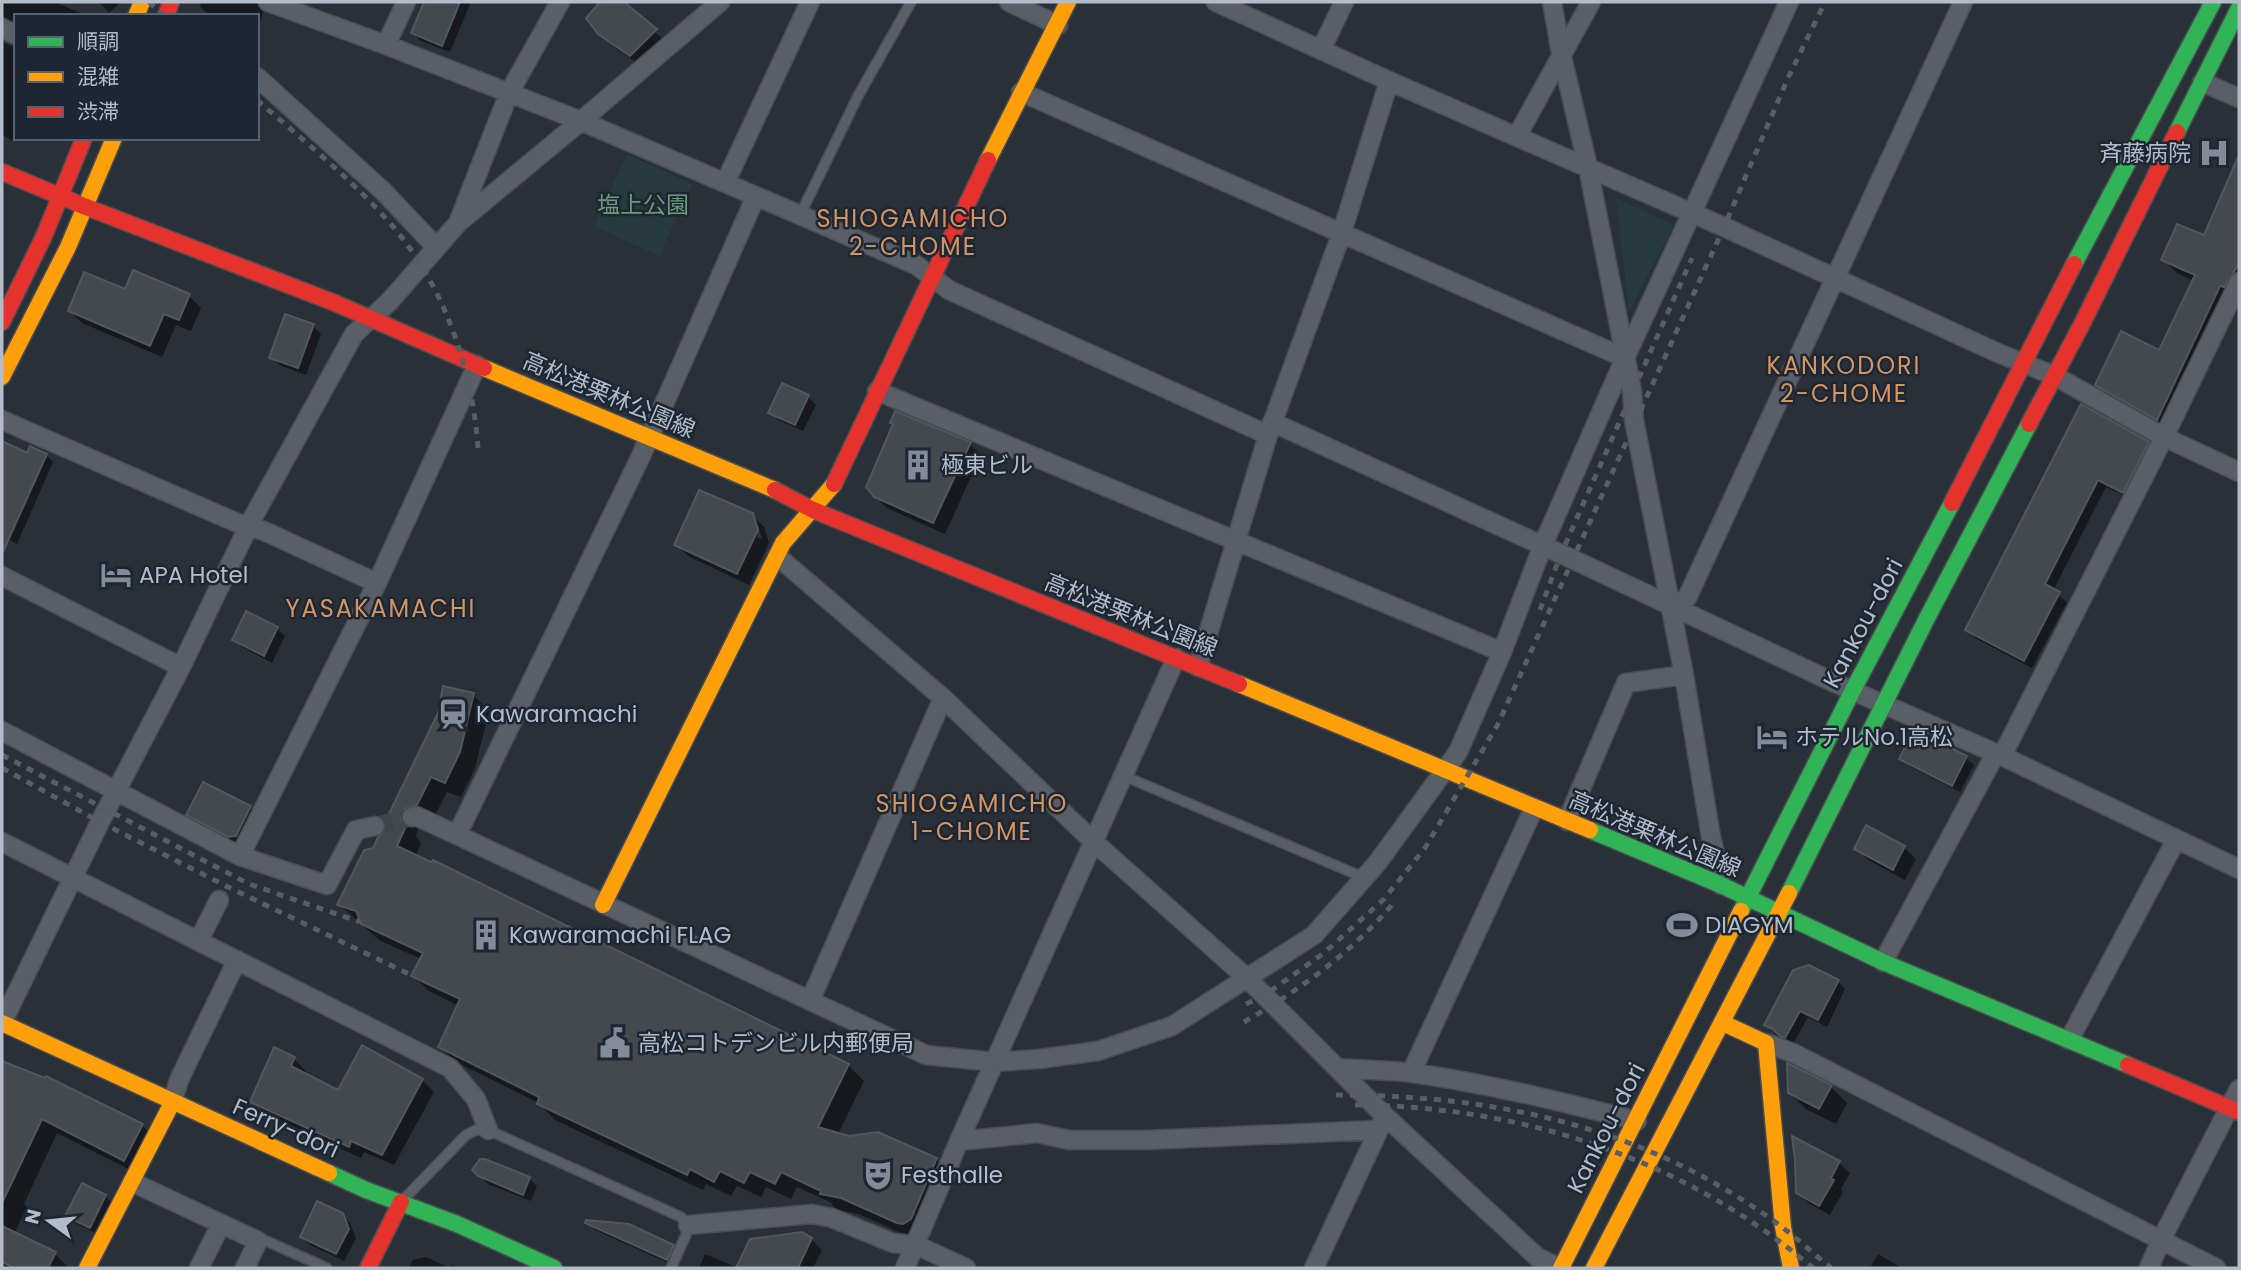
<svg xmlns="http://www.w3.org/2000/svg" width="2241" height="1270" font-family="Poppins,'Noto Sans JP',sans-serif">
  <rect width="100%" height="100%" fill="#2a3038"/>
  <path fill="#273a3e" d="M627 154 692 184 659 256 594 226Z
    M1616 198 1674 225 1629 312Z"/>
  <path fill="#0007" fill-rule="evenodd" d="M2 2H55L87 16H16V26L2 32Z
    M99 2H121L109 13Z
    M201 2H267L257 30V16H210L200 6Z
    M426 2H471L450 52 421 41 413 33Z
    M602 2H621L667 43 643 67 613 46 588 18Z
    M2 42 16 48V132L12 140 2 135Z
    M2239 159V297L2171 432 2110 398 2097 385 2160 352 2194 281 2177 273 2164 260 2205 238Z
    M126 291 189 296 201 308 191 331 176 325 162 357 82 323 70 311Z
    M313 326 321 334 306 375 279 365 271 357Z
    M783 385 808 397 816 405 803 431 778 420 770 413Z
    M2082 406 2148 443 2156 451 2131 499 2106 487 2053 591 2067 602 2032 668 1975 638 1967 630Z
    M2 443 28 455H46L53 462 17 544 2 536Z
    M970 444 981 455 945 534 887 508 875 496Z
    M752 515 764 527 769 543 749 585 688 556 676 544ZM753 520H756L762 538 758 539Z
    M277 628 285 636 272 663 242 647 234 640Z
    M473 695 489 711 475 768 461 797 447 792 432 821 419 825 416 836 421 844 415 857 848 1065 864 1081 838 1134 936 1159 952 1175 915 1239 859 1214 837 1210 830 1202 797 1187 791 1199 766 1187 761 1197 737 1186 731 1196 706 1184 703 1190 555 1120 539 1103 456 1062 440 1047 459 1006 429 991 413 976 421 959 379 940 339 904Z
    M1901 758H1966L1974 765 1960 792 1909 766Z
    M250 807 257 815 238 844 196 822 188 814Z
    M1904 847 1916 859 1905 880 1868 860 1856 848Z
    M1838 981 1845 989 1827 1027 1808 1017 1793 1044 1766 1024Z
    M294 1059 306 1071 304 1075 339 1092 422 1080 434 1092 394 1165 364 1152 361 1158 265 1113 252 1101Z
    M2 1063 142 1125 157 1141 140 1175 57 1133 24 1204 27 1207 14 1234 55 1254 69 1268H2Z
    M1831 1087 1847 1103 1836 1124 1806 1109 1789 1092Z
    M1794 1139 1839 1163 1850 1173 1841 1189 1843 1192 1830 1215 1808 1203 1797 1192Z
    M479 1175 529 1178 537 1186 531 1201 488 1184Z
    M105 1196 113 1204 98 1234 75 1223 67 1215Z
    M341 1214 350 1223 356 1238 344 1261 310 1245 302 1237Z
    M587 1222 673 1246 681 1254 675 1266 595 1230Z
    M811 1239 822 1250 813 1268H699L705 1254 738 1268Z
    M1878 1254 1902 1268H1870Z
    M426 1257 450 1268 452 1265 459 1268H408L413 1260Z"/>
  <path fill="#444950" stroke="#52575f" stroke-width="2" d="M424 2H460L442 46 411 33Z
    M600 2H624L657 29 630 56 598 34 586 18Z
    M2239 155V264L2224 287 2220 286 2157 420 2095 385 2121 331 2159 350 2195 275 2161 260 2177 224 2204 235Z
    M133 270 190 294 179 320 164 314 150 346 68 311 84 272 125 289Z
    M285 314 314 324 298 368 269 358Z
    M782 383 809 395 795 425 768 413Z
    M2081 404 2149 442 2123 493 2098 480 2045 584 2060 592 2024 661 1965 630Z
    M895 411 971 442 933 523 874 497 866 487 893 424 890 423Z
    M2 441 27 453 30 446 47 454 2 554Z
    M699 490 753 513 758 530 737 574 674 545Z
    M246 611 278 627 264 656 232 640Z
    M443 686 474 693 460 752 445 783 431 777 417 805 404 809 401 819 406 826 397 846 431 862 433 860 849 1064 818 1127 849 1136 878 1132 937 1158 911 1219 903 1224 897 1223 841 1198 820 1194 821 1191 781 1172 775 1184 750 1172 744 1183 720 1171 714 1182 690 1169 687 1175 537 1104 539 1097 438 1047 460 999 411 976 423 953 361 924 356 911 337 905 364 850 373 848 378 837 386 830 385 822 438 713Z
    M1914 730 1967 756 1952 786 1899 759Z
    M203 782 251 806 236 836 228 837 186 815Z
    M1866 825 1905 846 1893 870 1854 849Z
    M1809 965 1839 980 1818 1020 1800 1011 1785 1038 1780 1036 1773 1029 1764 1025 1793 970Z
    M362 1045 423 1079 382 1155 351 1141 349 1147 250 1102 274 1047 295 1057 291 1066 338 1090Z
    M2 1061 45 1078 46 1076 143 1124 124 1161 42 1119 2 1203Z
    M1787 1063 1832 1085 1819 1109 1788 1093Z
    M1792 1136 1840 1161 1831 1178 1834 1180 1819 1206 1796 1193 1795 1160Z
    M480 1159H485L530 1177 523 1195 478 1176 472 1170Z
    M82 1183 106 1195 90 1228 65 1216Z
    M317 1201 343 1213 349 1229 336 1254 300 1237Z
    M586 1220 629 1224 674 1245 667 1260 585 1223Z
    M2 1226 56 1252 48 1268H14L2 1262Z
    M802 1232 812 1238 798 1268H736L750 1239Z"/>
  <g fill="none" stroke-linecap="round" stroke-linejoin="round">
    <path stroke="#3f454e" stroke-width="18" stroke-dasharray="18 9" stroke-linecap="butt" d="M375 826 412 817"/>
    <g stroke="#484c53" stroke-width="12">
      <path id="lane" d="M800 215 858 96 911 2
        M1124 776 1365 878
        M402 1201 466 1135 476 1130H488L681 1217 688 1225 686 1235 671 1268
        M258 1241 264 1240 327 1268"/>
    </g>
    <g stroke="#484c53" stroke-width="21">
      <path id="street" d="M268 2 386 45 581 121 916 265 949 290 1268 435
        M1009 2 1058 25
        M1216 2 1389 81 1724 227 1998 353 2055 376 2164 437 2239 472
        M1552 2 1561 53 1588 167 1632 391 1634 420 1684 675 1710 831 1721 885
        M2 28 16 35
        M386 45 406 2
        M1321 50 1344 2
        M257 77 383 191 436 247
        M2202 82 2239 98
        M1021 92 1625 358
        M1517 136 1591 2
        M725 183 810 2
        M458 223 509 93 560 2
        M877 391 1502 652
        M2 420 235 522 264 531 377 583
        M1272 422 1572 559 1835 683 2002 756 2239 869
        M777 556 943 698 1094 842 1248 979 1385 1116 1537 1257 1560 1268
        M2 576 181 667
        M1671 606 1687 598 1963 2
        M1198 667 1268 435 1342 232 1389 81
        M2 731 240 856 327 885 356 830 375 826
        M2002 756 2164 437 2239 282
        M412 817 416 816 457 835 926 1055 994 1062 1039 1059 1098 1051 1172 1026 1314 935 1378 862 1458 752 1502 652 1543 545 1625 358 1789 2
        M1567 821 1626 683 1684 675
        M457 835 641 456 756 196
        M2 842 450 1068 476 1099 488 1130
        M240 856 377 583 477 365
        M199 940 219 900
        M1883 962 1996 753
        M810 1001 943 698
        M2 1023 100 822 181 667 251 521 354 334 389 302 458 223 581 121 720 2
        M2069 1040 2176 840
        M1766 1043 1793 1053 2216 1268
        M1338 1068C1363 1070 1388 1070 1413 1073 1489 1084 1563 1102 1637 1121
        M1411 1073 1534 808
        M172 1103 179 1080 237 960
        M959 1141 1037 1133 1069 1140H1146L1378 1130
        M132 1182 258 1241 245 1268
        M688 1225 812 1214 832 1218 893 1243 916 1245 966 1268
        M199 1268 221 1224
        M905 1268 959 1141 1176 658
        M1314 1268 1382 1123
        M2149 1268 2161 1240 2239 1089"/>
    </g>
    <g stroke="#484c53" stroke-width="19">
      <path id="fast" d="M2177 132 2239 8
        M2074 264 2213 2
        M1590 830 1721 885 1883 962 2128 1065
        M1789 893 1926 620 2029 424
        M1741 911 1853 690 1952 503
        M329 1173 366 1190 457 1224 554 1268"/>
    </g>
    <g stroke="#484c53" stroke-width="19">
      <path id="slow" d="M136 16 142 2
        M988 160 1068 2
        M484 368 775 490
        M2 377 68 247 114 138
        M1239 684 1590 830
        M603 905 783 543 834 484
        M2 1023 329 1173
        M1723 1023 1766 1043 1783 1227 1791 1268
        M87 1268 172 1103
        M1561 1268 1741 911
        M1594 1268 1789 893"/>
    </g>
    <g stroke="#484c53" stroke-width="19">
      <path id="jam" d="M166 16 171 2
        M2 172 86 207 335 303 484 368
        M2 322 44 236 84 138
        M2029 424 2082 324 2177 132
        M834 484 988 160
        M775 490 813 510 1239 684
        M1952 503 2074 264
        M2128 1065 2239 1112
        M368 1268 401 1202"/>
    </g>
    <use href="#lane" stroke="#5a5e66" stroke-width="9"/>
    <use href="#street" stroke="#5a5e66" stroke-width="18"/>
    <use href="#fast" stroke="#30b455" stroke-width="16"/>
    <use href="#slow" stroke="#ff9f0a" stroke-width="16"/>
    <use href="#jam" stroke="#e5322d" stroke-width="16"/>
    <path stroke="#595d64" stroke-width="5" stroke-dasharray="7 7" stroke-linecap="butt" d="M149 2 164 16
      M257 100C302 139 350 178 390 223 444 285 472 367 478 448
      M1540 610 1561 554 1692 258
      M2 755 249 884 360 922
      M2 768 100 822 226 886 411 975
      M1246 1004 1265 995 1324 953 1384 899 1425 848 1498 724 1724 227 1788 78 1825 2
      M1244 1022C1300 990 1355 950 1396 900
      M1336 1095C1500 1095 1649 1128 1782 1227 1799 1240 1815 1255 1831 1268
      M1355 1105C1523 1106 1684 1159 1813 1268"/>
  </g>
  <defs>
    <g id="hospital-bare" transform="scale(2.415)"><path d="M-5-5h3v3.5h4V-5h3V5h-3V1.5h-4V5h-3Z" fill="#848b96" stroke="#1d2633" stroke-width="2.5" paint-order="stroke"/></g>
    <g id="building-bare" transform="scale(2.415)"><path d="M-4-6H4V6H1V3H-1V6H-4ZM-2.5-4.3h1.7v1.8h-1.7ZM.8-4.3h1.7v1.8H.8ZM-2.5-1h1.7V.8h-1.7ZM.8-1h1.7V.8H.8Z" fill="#848b96" stroke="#1d2633" stroke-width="2.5" paint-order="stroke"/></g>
    <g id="hotel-bare" transform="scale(2.415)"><path d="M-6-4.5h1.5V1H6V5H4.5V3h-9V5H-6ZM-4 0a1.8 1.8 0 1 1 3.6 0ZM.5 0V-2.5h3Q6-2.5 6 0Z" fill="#848b96" stroke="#1d2633" stroke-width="2.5" paint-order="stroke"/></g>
    <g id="station-bare" transform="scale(2.415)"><path d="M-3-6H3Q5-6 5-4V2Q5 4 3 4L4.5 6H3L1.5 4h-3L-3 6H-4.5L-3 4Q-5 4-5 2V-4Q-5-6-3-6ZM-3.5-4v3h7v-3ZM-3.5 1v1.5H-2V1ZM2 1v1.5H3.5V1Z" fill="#848b96" stroke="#1d2633" stroke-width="2.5" paint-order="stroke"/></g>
    <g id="stadium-bare" transform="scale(2.415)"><path d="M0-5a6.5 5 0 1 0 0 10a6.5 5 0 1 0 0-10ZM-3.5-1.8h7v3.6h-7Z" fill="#848b96" stroke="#1d2633" stroke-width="2.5" paint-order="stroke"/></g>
    <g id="civic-bare" transform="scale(2.415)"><path d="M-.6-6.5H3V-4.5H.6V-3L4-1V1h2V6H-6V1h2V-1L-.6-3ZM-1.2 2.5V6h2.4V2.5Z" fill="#848b96" stroke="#1d2633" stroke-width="2.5" paint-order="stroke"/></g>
    <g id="theatre-bare" transform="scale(2.415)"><path d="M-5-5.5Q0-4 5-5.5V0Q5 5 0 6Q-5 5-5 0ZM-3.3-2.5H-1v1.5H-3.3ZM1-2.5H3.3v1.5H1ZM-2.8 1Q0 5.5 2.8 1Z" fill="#848b96" stroke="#1d2633" stroke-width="2.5" paint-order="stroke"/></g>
  </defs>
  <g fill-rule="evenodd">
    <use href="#hospital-bare" x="2214" y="153"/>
    <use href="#building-bare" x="918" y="465"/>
    <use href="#hotel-bare" x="116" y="575"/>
    <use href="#station-bare" x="453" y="714"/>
    <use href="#hotel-bare" x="1772" y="737"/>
    <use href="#stadium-bare" x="1682" y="925"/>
    <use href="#building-bare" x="486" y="935"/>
    <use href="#civic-bare" x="615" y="1043"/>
    <use href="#theatre-bare" x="878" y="1175"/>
  </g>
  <g text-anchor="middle" stroke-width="5" stroke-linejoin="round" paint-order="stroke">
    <g font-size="23" fill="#b4bcc9" stroke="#1d2633" text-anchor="start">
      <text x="2191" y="161" text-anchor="end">斉藤病院</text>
      <text x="941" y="473">極東ビル</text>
      <text x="139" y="583">APA Hotel</text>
      <text x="476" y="722">Kawaramachi</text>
      <text x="1795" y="745">ホテルNo.1高松</text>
      <text x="1705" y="933">DIAGYM</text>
      <text x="509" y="943">Kawaramachi FLAG</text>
      <text x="638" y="1051">高松コトデンビル内郵便局</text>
      <text x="901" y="1183">Festhalle</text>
    </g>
    <g font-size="23" fill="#6b9a76" stroke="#1d2633">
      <text x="643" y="213">塩上公園</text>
    </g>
    <g font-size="23" fill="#b4bcc9" stroke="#1d2633">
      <text transform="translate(609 395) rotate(23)" y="8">高松港栗林公園線</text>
      <text transform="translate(1131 615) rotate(22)" y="8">高松港栗林公園線</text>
      <text transform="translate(1863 623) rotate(-62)" y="8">Kankou-dori</text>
      <text transform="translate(1655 834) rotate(23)" y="8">高松港栗林公園線</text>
      <text transform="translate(286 1128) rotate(24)" y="8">Ferry-dori</text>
      <text transform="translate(1606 1128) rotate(-63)" y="8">Kankou-dori</text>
    </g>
    <g font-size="24" letter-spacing="2" fill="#d59563" stroke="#1d2633">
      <text x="913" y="227">SHIOGAMICHO<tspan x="913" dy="28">2-CHOME</tspan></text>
      <text x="1844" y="374">KANKODORI<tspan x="1844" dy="28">2-CHOME</tspan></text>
      <text x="381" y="617">YASAKAMACHI</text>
      <text x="972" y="812">SHIOGAMICHO<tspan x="972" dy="28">1-CHOME</tspan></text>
    </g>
  </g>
  <rect width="2241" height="1270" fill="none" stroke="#b4bcc9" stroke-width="7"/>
  <rect x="14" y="14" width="245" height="126" fill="#1d2633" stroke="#59626f" stroke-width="2"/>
  <rect x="28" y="37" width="35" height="10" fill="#30b455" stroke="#59626f" stroke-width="2"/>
  <text x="77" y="49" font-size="21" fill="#b4bcc9">順調</text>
  <rect x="28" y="72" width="35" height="10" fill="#ff9f0a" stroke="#59626f" stroke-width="2"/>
  <text x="77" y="84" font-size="21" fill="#b4bcc9">混雑</text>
  <rect x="28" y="107" width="35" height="10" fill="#e5322d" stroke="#59626f" stroke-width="2"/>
  <text x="77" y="119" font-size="21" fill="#b4bcc9">渋滞</text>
  <g transform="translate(49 1221) rotate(285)" stroke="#1d2633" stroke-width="5" paint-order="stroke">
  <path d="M0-5L12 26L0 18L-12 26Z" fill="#b4bcc9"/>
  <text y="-10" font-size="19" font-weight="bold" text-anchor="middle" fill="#b4bcc9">N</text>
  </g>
</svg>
